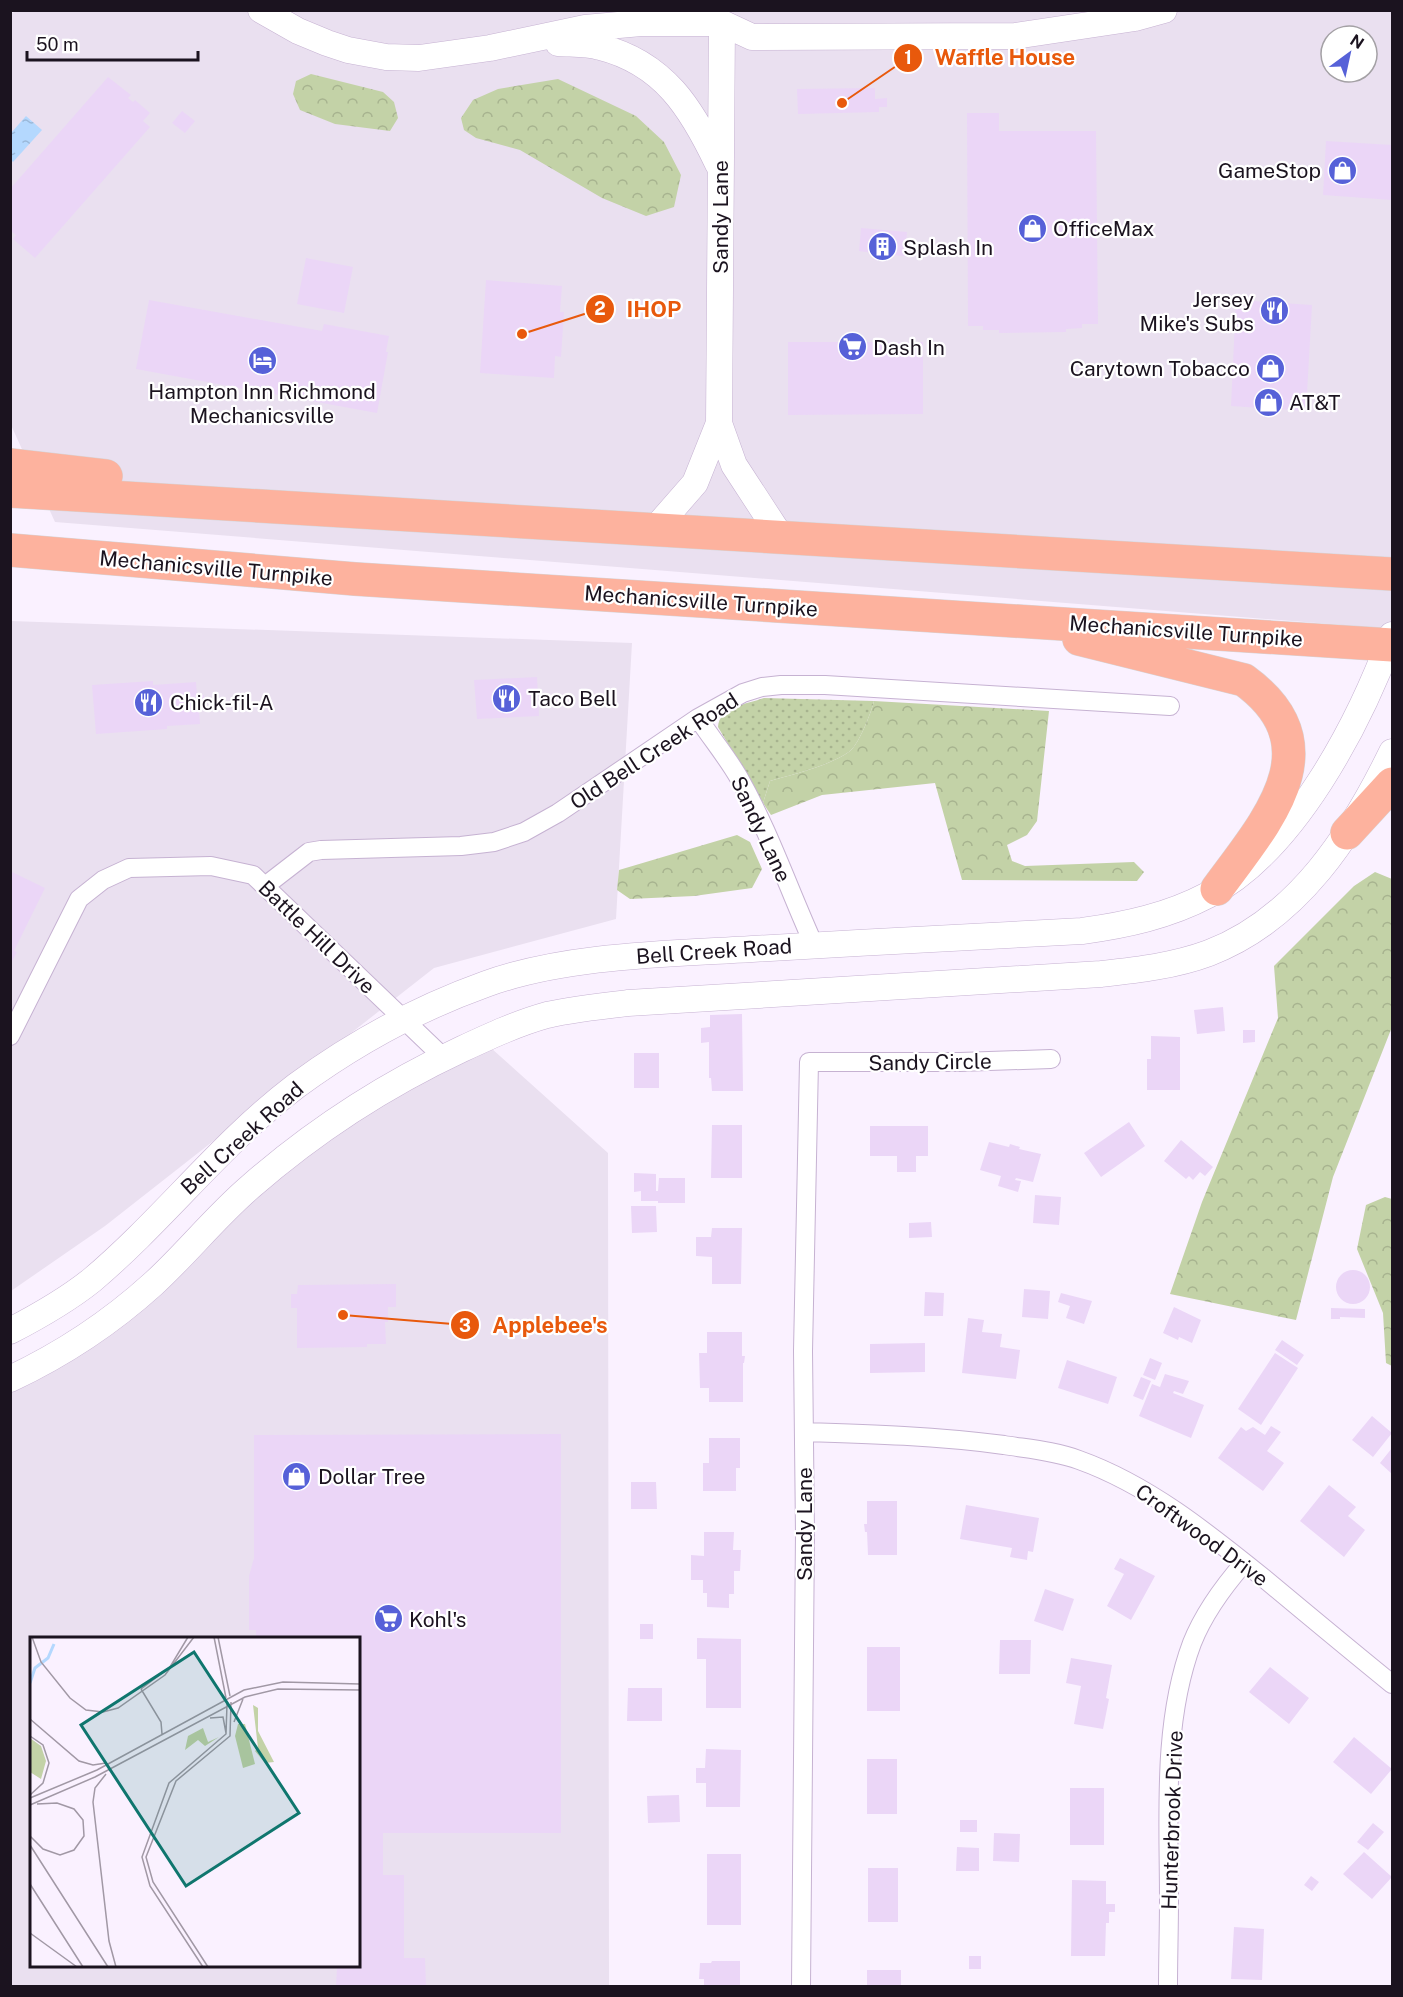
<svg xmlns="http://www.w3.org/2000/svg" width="1403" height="1997" viewBox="0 0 1403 1997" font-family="'Public Sans',sans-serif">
<defs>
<pattern id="grass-dots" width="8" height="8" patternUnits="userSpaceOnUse" patternTransform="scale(1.5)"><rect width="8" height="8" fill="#c3d2a7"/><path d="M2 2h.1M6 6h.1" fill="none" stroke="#a7b38f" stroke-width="1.8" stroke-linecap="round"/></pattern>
<pattern id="forest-crowns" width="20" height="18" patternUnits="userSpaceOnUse" patternTransform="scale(1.5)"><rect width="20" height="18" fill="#c3d2a7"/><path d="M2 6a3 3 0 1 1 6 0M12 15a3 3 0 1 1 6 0" fill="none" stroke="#a7b38f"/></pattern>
<pattern id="water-ripples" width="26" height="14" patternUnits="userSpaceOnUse" patternTransform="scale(1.5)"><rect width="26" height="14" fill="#b4d8fe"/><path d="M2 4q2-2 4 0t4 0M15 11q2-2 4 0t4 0" fill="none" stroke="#9ab8d9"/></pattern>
</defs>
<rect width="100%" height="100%" fill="#faf1ff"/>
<!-- built -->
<path fill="#eae0f0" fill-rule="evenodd" d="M19,10L1392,11V629L55,522L11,425L10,14ZM1331,36H1367V72H1331Z
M11,621L632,643L616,919L434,968L105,1226L11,1291Z
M482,1040L608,1153L609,1986H11V1379L36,1367L248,1188ZM32,1638H358V1966H32Z"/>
<!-- grass -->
<path fill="url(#grass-dots)" d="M764,698L874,701C871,713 859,744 850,751C830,766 794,774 770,781L763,803L718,727C719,707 747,704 764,698Z"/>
<!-- forest -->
<path fill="url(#forest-crowns)" d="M311,74L383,92L394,102L398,118L390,131L335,124L300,110L293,94L296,81Z
M558,79L636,116L664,142L681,175L674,207L646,216L602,198L520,150L476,138L464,130L461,118L473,100L498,89Z
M874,701L1049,711L1037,821L1027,835L1007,845L1012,861L1025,866L1134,862L1144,872L1137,881L962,880L935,783L822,795L771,815L763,803L770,781C794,774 830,766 850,751C859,744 871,713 874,701Z
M737,835L750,842L762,869L752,888L694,896L630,899L617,890L619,870Z
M1375,872L1392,879V1027L1333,1177L1296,1320L1170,1294L1202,1202L1278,1018L1274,966L1354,886Z
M1385,1197L1392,1199V1366L1386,1363L1383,1313L1357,1249L1366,1205Z"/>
<!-- water -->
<path fill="url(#water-ripples)" d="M26,116L42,130L13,162L11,160V133Z"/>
<!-- building -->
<path fill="#ebd6f7" d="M108,77L131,95L128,98L133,102L135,100L150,113L143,121L150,127L35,258L13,239L16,235L10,230V189Z
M875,88V99L887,98V107H879V112L798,114L797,89Z
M182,111L195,121L185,133L172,123Z
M967,113H999V131H1096L1098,324H1082V328L1066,329V332L999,333V330H983V326H968Z
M1326,141L1392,145V200L1323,195Z
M861,228L907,232L905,256L888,255L887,261L873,260V253L859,251Z
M306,258L353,267L344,313L297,304Z
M486,280L562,286L560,312H564L561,357L555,356L554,378L480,373Z
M149,300L322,331L324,324L389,336L386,352H388L377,413L136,369Z
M1236,300L1312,305L1306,411L1231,406Z
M788,342H923V414L788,415Z
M537,677L539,716L477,719L474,680Z
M153,681V685L196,682L197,695H204L205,710H199L200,724L167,726V729L96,734L92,685Z
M10,871L45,888L14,951L17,952L10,965Z
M1223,1007L1225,1031L1197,1034L1194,1010Z
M742,1014L743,1091H712L711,1078H709V1042L701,1043V1028L710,1027V1015Z
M1243,1030H1255V1042L1243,1043Z
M1151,1036L1180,1037V1090H1147V1059H1151Z
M634,1053H659V1088H634Z
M1129,1122L1145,1146L1101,1177L1084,1153Z
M712,1125H742V1178H711Z
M870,1126H928V1156H916V1172H897V1156H870Z
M1181,1140L1213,1167L1205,1176L1200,1172L1193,1180L1189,1176L1186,1179L1164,1161Z
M989,1142L1009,1147L1010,1144L1020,1147L1019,1149L1041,1154L1033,1182L1016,1178L1015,1180L1021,1181L1018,1192L998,1186L1001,1176L980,1170Z
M634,1173L656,1174V1191H658L659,1178H685V1203H658V1201H641V1191L634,1192Z
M1035,1195L1061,1197L1059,1225L1033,1223Z
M631,1206H656L657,1232L632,1233Z
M931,1222L932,1237L909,1238V1223Z
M712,1228H742L741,1284H712V1257L696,1256V1237H711Z
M1336 1287a17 17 0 1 1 34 0a17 17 0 1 1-34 0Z
M396,1284V1307H388V1322H385L386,1344H367V1347L297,1348V1308H291V1294H297L298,1285Z
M1024,1289L1050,1291L1048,1319L1022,1317Z
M925,1292L944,1293L943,1316H924Z
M1061,1293L1092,1301L1084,1324L1066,1318L1070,1306L1058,1302Z
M1174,1307L1201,1320L1192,1343L1179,1337L1178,1340L1163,1333Z
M1331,1308L1365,1309V1318L1340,1317V1319H1331Z
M968,1318L984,1320L982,1332L1002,1334L1000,1347L1020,1350L1016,1379L962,1373Z
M707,1332H742V1356H745L744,1363H743V1402H709V1388H700L699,1353H707Z
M1282,1340L1304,1355L1297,1365L1275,1350Z
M925,1343V1372L870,1373V1344Z
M1275,1353L1298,1368L1261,1425L1238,1409Z
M1150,1358L1162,1363L1155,1380L1143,1375Z
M1067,1360L1117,1377L1108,1404L1058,1388Z
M1165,1374L1189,1381L1183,1394L1174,1391L1173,1393L1204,1405L1191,1438L1139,1416L1152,1384L1160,1387Z
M1141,1377L1151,1381L1143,1400L1133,1396Z
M1372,1416L1392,1433L1373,1457L1352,1440Z
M1271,1426L1281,1432L1267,1451L1284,1463L1263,1491L1218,1458L1241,1427L1246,1431L1253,1427L1265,1435Z
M561,1434V1833H383V1875H404V1958H425L426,1986H336L337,1968L317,1967V1966H358V1638H256V1630H249V1576L254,1558V1435Z
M709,1438H740V1468H736V1491H703V1463H709Z
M1392,1448V1474L1380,1463Z
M631,1482H656L657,1509H631Z
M1329,1485L1356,1507L1348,1516L1365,1530L1344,1557L1300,1521Z
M867,1501H897V1555H868L867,1532H865L864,1524H867Z
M966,1505L1039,1518L1033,1552L1028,1551L1027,1560L1010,1557L1012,1548L960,1539Z
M704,1532H734L733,1550H741L740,1571H734V1594H729V1608L707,1607V1593H703V1580H691V1555L704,1556Z
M1120,1558L1155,1576L1131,1620L1107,1606L1124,1574L1114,1569Z
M1045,1589L1074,1599L1063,1631L1034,1621Z
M640,1624H653V1639H640Z
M697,1638L741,1639V1708H706V1659H697Z
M1000,1640H1031L1030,1674H999Z
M867,1647H900V1711H867Z
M1071,1658L1112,1665L1106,1698L1109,1699L1103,1729L1074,1724L1081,1686L1066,1683Z
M1270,1667L1309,1698L1289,1724L1249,1692Z
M628,1688H662V1721H627Z
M1354,1737L1392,1769L1371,1794L1333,1762Z
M706,1749L741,1750L740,1807H706V1783H696V1768H705Z
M867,1759H897V1814H867Z
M1070,1788H1104V1845H1070Z
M679,1795L680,1822L648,1823L647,1796Z
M960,1820H977V1832H960Z
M1373,1823L1384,1832L1368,1850L1357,1842Z
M994,1833L1020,1834L1019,1862L993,1861Z
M957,1847L979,1848V1871H956Z
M1364,1852L1392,1877L1372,1899L1343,1874Z
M707,1854H741V1925H707Z
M868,1868H898V1922H868Z
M1311,1876L1319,1882L1312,1891L1304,1885Z
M1072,1880L1106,1881V1904H1115V1912H1109V1923H1106L1105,1956H1071Z
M1234,1927L1264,1929L1262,1980L1231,1979Z
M969,1956H981V1969H969Z
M712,1961H740V1986H704V1979H699L700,1963H711Z
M867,1970H901V1986H867Z"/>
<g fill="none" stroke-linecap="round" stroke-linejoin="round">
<defs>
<path id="street" d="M698,718C711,738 727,757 739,778C769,831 789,890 814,945
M265,886L309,852L321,850L461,846L494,842L524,832L558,813L698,718L743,693L762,687L781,685H825L1170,706
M10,1036L79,899L103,880L129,868L211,866L253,875L444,1058
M804,1432C871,1434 937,1436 1004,1445C1029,1449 1055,1451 1079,1460C1149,1485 1209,1534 1266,1580C1308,1615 1350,1650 1392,1684
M801,1986L805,1533L803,1351L809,1062H960L1051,1059
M1168,1986C1168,1958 1169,1929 1169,1900C1169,1816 1162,1723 1192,1643C1204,1613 1223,1587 1244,1563"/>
<path id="secondary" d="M261,10L298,31L327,43L348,50L386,57L419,58L490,48L585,28L641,23H722L752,37L1015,36L1135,18L1164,10
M558,43C572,44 587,43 600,47C664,63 692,109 718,164
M719,423L734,465L781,537
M654,530L695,483L719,423L722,23
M10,1331C39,1316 67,1300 92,1280C164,1219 221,1143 296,1086C353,1044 419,1008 486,984C566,955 668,954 752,949C862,943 972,936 1082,931C1126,925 1168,916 1208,895C1294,851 1360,722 1392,635
M10,1379C63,1354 110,1323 153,1284C187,1253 215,1217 250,1187C314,1131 385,1085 462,1049C490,1036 518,1023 547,1015C573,1009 601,1006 628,1003L1101,974C1137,970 1174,966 1209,953C1298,919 1352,834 1392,752"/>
<path id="highway" d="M10,465L106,476
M10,491L1392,574
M10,550L355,579L1392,645
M1079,639L1244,680C1336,747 1265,823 1217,889
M1347,833L1392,784"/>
</defs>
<!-- street casing -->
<use href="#street" stroke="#c6b2d2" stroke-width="20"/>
<!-- secondary casing -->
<use href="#secondary" stroke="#c6b2d2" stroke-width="27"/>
<!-- highway casing -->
<use href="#highway" stroke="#d6d5d7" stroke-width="34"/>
<!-- street -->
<use href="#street" stroke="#fff" stroke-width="18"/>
<!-- secondary -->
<use href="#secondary" stroke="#fff" stroke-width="26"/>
<!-- highway -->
<use href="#highway" stroke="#fdb29e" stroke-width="33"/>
</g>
<!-- icons -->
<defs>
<symbol id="shop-disc" viewBox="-11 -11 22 22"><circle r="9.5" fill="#5661d8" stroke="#fff"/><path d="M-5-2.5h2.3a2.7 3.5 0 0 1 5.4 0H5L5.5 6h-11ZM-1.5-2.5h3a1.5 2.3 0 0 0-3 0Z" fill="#fff"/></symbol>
<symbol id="building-disc" viewBox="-11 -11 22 22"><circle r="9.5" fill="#5661d8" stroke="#fff"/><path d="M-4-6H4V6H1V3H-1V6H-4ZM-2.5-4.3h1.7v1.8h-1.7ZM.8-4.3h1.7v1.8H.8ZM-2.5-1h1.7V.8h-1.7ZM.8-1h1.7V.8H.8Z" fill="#fff"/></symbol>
<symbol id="restaurant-disc" viewBox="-11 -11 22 22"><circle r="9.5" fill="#5661d8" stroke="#fff"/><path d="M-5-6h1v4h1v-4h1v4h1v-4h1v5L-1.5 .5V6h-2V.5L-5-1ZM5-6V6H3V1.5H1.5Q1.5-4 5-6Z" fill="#fff"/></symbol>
<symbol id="supermarket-disc" viewBox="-11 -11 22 22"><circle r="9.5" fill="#5661d8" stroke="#fff"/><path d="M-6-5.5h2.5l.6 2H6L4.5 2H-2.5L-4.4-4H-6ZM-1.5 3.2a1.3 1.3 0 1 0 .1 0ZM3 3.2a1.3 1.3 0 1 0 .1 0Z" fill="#fff"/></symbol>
<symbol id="hotel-disc" viewBox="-11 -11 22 22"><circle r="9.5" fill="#5661d8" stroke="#fff"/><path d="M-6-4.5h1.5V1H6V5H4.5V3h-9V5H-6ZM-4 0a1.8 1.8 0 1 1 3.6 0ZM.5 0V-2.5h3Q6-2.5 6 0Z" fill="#fff"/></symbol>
</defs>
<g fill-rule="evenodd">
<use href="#shop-disc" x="1326" y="154" width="33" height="33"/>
<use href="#shop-disc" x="1016" y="212" width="33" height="33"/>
<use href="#building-disc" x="866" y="230" width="33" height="33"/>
<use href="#restaurant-disc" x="1258" y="294" width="33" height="33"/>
<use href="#supermarket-disc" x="836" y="330" width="33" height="33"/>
<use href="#hotel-disc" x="246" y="344" width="33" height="33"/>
<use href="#shop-disc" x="1254" y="352" width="33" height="33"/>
<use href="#shop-disc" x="1252" y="386" width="33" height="33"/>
<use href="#restaurant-disc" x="490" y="682" width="33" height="33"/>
<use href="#restaurant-disc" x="132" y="686" width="33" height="33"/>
<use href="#shop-disc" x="280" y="1460" width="33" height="33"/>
<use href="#supermarket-disc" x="372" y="1602" width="33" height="33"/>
</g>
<g text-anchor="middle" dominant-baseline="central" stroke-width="4.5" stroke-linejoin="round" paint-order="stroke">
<!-- poi labels -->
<g font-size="21" fill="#1b131f" stroke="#fff" text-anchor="start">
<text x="1321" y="170" text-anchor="end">GameStop</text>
<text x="1053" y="228">OfficeMax</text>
<text x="903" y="247">Splash In</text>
<text x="1254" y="299" text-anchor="end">Jersey<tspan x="1254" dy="24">Mike's Subs</tspan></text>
<text x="873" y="347">Dash In</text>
<text x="1250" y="368" text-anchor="end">Carytown Tobacco</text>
<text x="262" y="391" text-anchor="middle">Hampton Inn Richmond<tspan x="262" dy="24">Mechanicsville</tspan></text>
<text x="1289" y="402">AT&amp;T</text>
<text x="528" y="698">Taco Bell</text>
<text x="170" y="702">Chick-fil-A</text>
<text x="318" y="1476">Dollar Tree</text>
<text x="409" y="1619">Kohl's</text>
</g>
<!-- street labels -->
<g font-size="21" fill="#1b131f" stroke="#fff">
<text transform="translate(720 217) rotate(-90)">Sandy Lane</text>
<text transform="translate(216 568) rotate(5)">Mechanicsville Turnpike</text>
<text transform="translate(701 601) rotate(4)">Mechanicsville Turnpike</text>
<text transform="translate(1186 631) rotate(4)">Mechanicsville Turnpike</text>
<text transform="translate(654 751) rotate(-33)">Old Bell Creek Road</text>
<text transform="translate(761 829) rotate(65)">Sandy Lane</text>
<text transform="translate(317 937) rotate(44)">Battle Hill Drive</text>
<text transform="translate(714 951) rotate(-4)">Bell Creek Road</text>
<text transform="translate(930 1062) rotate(-1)">Sandy Circle</text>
<text transform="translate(242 1138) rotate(-42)">Bell Creek Road</text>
<text transform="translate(804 1524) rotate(-90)">Sandy Lane</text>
<text transform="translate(1202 1535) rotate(36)">Croftwood Drive</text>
<text transform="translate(1172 1820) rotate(-88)">Hunterbrook Drive</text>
</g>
</g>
<!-- overview -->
<g transform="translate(30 1637)">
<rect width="330" height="330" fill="#faf1ff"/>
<path d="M223,68L228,71V94L244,125L235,126L225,114L228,111ZM208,87H215L225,127L213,131L205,99ZM173,91L178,105L189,100L175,109L168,103L155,113L158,99ZM0,101L11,109L16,124L11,142L0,135Z" fill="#c3d2a7"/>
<path fill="none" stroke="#b4d8fe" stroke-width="3" d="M0,46L5,31L18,21L24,7"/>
<path fill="none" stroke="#a198a5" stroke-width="1.5" d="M2,0L11,25L40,61L56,73L73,75L88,71L135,38L164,0M184,0L196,61M188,0L200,59M111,52L140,30L158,0M111,52L131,85L132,97M180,81L193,80L196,96M0,82L49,124L63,128L76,126M204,85L213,62M0,99L13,108L19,126L13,146L0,158M76,137L65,151L63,165L79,304L86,330M0,161L67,133L214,53L253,45L330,47M0,168L65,140L215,60L248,52L330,53M0,199L13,212L30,218L44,213L54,199L53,183L44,172L27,166L7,167M0,208L78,330M0,247L53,330M0,296L47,330M173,330L120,249L112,220L139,146L196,97L197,67M178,330L123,245L116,220L146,144L200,99L201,65"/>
<path fill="#0f766e" fill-opacity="0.15" stroke="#0f766e" stroke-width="3" d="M164,15L269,176L156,249L51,88Z"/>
<rect width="330" height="330" fill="none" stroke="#1b131f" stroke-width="3"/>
</g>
<!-- callouts -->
<path fill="none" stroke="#e8590c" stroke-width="2" d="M842 103L908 58M522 334L600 309M343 1315L465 1325"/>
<g fill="#e8590c" stroke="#fff" stroke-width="2">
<circle cx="842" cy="103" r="6"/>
<circle cx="522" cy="334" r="6"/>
<circle cx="343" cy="1315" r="6"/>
<circle cx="908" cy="58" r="15"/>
<circle cx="600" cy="309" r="15"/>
<circle cx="465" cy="1325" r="15"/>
</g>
<g font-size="18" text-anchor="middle" font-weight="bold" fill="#fff">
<text x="908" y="64">1</text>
<text x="600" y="315">2</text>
<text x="465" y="1332">3</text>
</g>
<g font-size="22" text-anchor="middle" font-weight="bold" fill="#e8590c" stroke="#fff" stroke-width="4.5" stroke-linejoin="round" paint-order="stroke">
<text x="1005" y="65">Waffle House</text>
<text x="654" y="317">IHOP</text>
<text x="550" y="1333">Applebee's</text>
</g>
<!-- border -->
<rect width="1403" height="1997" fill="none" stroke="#1b131f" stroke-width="24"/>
<!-- north arrow -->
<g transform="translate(1349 54) rotate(33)"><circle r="28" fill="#ffffff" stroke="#a4a1a5" stroke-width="1.5"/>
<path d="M0-4.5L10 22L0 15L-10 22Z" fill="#5661d8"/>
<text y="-9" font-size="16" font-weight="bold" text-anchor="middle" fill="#1b131f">N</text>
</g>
<!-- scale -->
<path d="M27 51v9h171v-9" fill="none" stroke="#1b131f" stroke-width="3"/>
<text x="36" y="51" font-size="18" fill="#1b131f" stroke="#ffffff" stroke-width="4.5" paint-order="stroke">50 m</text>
</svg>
